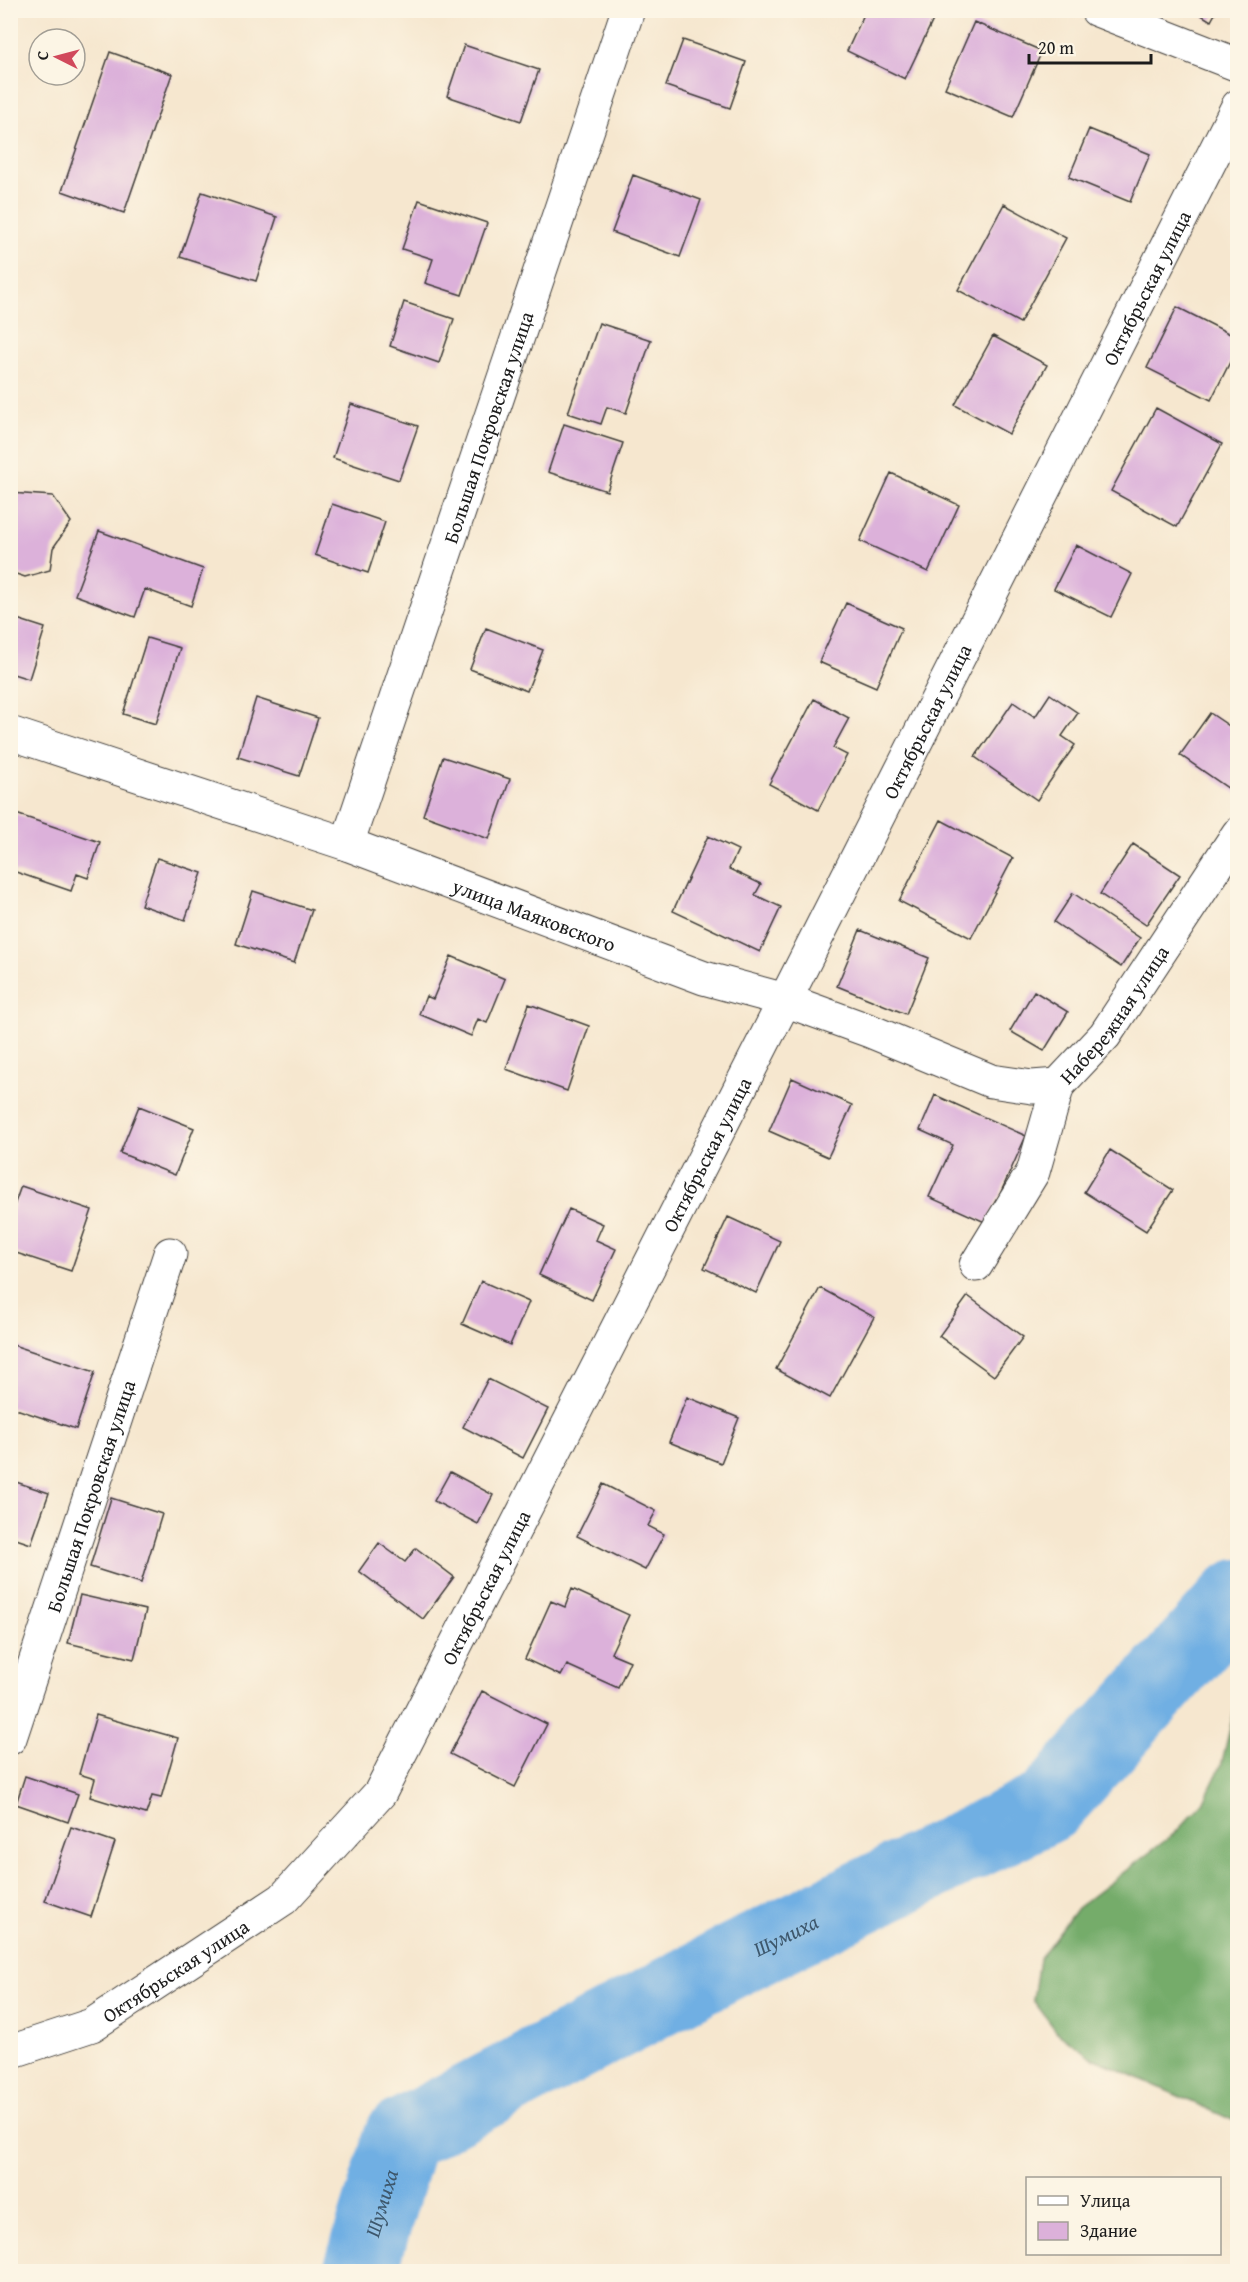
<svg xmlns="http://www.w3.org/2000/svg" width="1248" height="2282" viewBox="0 0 1248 2282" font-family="'Gentium Book Plus',serif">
<rect width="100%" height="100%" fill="#fcf5e5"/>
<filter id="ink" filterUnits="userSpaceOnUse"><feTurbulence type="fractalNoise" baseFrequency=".0167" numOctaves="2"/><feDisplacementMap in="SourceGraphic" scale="12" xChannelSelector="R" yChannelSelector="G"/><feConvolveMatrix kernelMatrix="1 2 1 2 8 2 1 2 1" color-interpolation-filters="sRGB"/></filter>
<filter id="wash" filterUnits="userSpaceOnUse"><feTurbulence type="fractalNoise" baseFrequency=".008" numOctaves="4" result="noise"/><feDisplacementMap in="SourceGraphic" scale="24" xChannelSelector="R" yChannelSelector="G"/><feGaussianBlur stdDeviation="1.35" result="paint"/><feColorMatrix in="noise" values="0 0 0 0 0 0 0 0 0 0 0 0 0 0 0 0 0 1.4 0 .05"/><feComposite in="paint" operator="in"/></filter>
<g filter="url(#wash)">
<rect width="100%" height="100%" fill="#f6e7cf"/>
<!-- forest -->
<path fill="#74ac6b" stroke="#486444" stroke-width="1.5" d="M1237,1699V2122L1091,2057L1057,2032L1033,2000L1039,1959L1077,1908L1175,1833L1203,1803L1221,1766Z"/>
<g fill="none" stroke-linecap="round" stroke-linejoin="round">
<!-- river -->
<path stroke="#6fafe3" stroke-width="74" id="s1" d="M360,2272L401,2136L740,1957L1048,1806L1238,1596"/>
</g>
<g id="blocks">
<!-- building -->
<path fill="#dcb1da" d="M866,10H912L933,20L905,79L847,51Z
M1193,10H1217L1211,21Z
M974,22L1042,51L1013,117L945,88Z
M683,40L746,62L730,108L666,86Z
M464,45L539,70L521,121L447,96Z
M110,52L172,74L124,213L62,191Z
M1089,129L1150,154L1130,202L1069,177Z
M633,175L701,200L680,257L612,232Z
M202,192L277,217L256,281L180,257Z
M419,200L487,223L462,295L425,283L433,259L402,249Z
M1004,204L1066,238L1020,323L958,290Z
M404,302L454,319L439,363L390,346Z
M1177,307L1238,338V346L1211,400L1147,368Z
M599,323L651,340L626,413L607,407L601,424L568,413Z
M993,336L1047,365L1009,434L955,405Z
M351,404L418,426L399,480L333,458Z
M1156,408L1222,444L1177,527L1111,491Z
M564,424L623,443L607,491L548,472Z
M891,473L959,505L928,572L860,541Z
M10,493L53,496L71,522L53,548L50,570L25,577L10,572Z
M332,504L385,522L368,573L315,555Z
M99,531L203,569L191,606L145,589L135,617L75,595Z
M1076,545L1132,574L1111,617L1054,589Z
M846,603L902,628L876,687L819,662Z
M17,619L45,628L29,679L10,673V638Z
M486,628L543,650L527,691L470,669Z
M147,638L180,648L156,724L123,714Z
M1050,694L1078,713L1062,736L1075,745L1037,800L975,757L1013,702L1035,717Z
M256,698L318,718L299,776L238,757Z
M814,699L849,718L833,748L847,755L818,810L769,784Z
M1210,713L1238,732V795L1180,755Z
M443,757L510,779L489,839L423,815Z
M10,812L100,842L88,878L77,874L71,891L10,870Z
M941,820L1013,858L971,938L899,901Z
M708,836L738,850L729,869L761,884L755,895L781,907L760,952L673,911Z
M1133,844L1180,875L1146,925L1100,894Z
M157,858L202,873L185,920L141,905Z
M253,891L312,910L294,963L236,944Z
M1073,893L1140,938L1121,967L1054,922Z
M860,930L929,958L906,1014L837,986Z
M451,956L505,979L487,1023L478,1019L471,1036L419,1014L426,996L433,999Z
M1034,991L1068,1012L1044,1051L1010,1031Z
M529,1004L589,1026L567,1091L506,1069Z
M792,1078L852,1105L828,1157L769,1131Z
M935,1095L1026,1136L987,1223L929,1197L953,1145L920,1130Z
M139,1106L194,1128L175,1175L120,1153Z
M1110,1150L1173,1190L1146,1231L1084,1192Z
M21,1186L92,1210L71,1271L10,1251V1217Z
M569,1209L603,1224L596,1240L616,1249L592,1300L539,1275Z
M728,1217L780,1241L756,1293L704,1268Z
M481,1281L529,1302L510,1345L462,1324Z
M820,1288L874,1317L830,1398L776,1369Z
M968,1296L1023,1337L994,1376L939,1336Z
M10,1344L95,1372L76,1429L10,1407Z
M488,1379L548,1409L523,1458L463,1427Z
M687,1397L739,1418L721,1463L669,1442Z
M450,1472L493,1495L478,1524L434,1501Z
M10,1480L49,1493L31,1544L10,1537Z
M603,1484L656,1511L648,1526L664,1534L645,1570L577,1536Z
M111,1498L162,1514L141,1583L90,1567Z
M379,1543L405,1562L416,1548L454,1577L423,1619L359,1571Z
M572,1589L629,1615L611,1653L630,1661L618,1688L567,1665L561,1676L525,1659L551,1601L565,1607Z
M80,1595L146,1610L134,1659L68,1643Z
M482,1691L547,1724L515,1787L450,1754Z
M96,1715L178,1738L161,1798L152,1796L146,1814L90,1797L95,1779L79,1774Z
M25,1776L78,1794L68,1822L16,1804Z
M71,1827L115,1842L91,1917L45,1901Z"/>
</g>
</g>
<g filter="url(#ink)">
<use href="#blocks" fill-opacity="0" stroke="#3d3a37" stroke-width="1.5"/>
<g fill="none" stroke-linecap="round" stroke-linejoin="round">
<defs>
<g id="street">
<path d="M1097,10L1238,65"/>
<path id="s2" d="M10,733L347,844L704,978L785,1000L870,1031L991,1081L1032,1087L1058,1085"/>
<path id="s3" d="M347,844L628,10"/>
<path id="s4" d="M976,1265L1033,1172L1058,1085L1105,1035L1238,834"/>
<path id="s5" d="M10,1738L170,1254"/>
<path id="s6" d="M10,2052L92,2025L283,1899L380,1793L785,1000L1238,106"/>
</g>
</defs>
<!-- street casing -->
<use href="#street" stroke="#3d3a37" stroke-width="35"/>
<!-- street -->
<use href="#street" stroke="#fff" stroke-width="33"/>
</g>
</g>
<g text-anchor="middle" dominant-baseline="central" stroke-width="4.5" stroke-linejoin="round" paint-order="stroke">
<!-- street labels -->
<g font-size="20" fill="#1c1c1c" stroke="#fcf5e5">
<text stroke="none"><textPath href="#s6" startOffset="2148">Октябрьская улица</textPath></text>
<text stroke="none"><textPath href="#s3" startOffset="440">Большая Покровская улица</textPath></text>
<text stroke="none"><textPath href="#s6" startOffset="1662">Октябрьская улица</textPath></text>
<text stroke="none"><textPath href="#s2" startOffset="555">улица Маяковского</textPath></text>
<text stroke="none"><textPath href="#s4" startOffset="290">Набережная улица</textPath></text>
<text stroke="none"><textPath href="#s6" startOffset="1176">Октябрьская улица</textPath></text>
<text stroke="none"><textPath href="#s5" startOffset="255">Большая Покровская улица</textPath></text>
<text stroke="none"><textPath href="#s6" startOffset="690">Октябрьская улица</textPath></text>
<text stroke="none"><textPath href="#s6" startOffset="186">Октябрьская улица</textPath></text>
</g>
<!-- water labels -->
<g font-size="21" font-style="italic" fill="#3d576c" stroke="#fcf5e5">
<text stroke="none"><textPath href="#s1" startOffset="576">Шумиха</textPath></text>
<text stroke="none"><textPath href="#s1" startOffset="72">Шумиха</textPath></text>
</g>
</g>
<!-- margin -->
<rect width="1248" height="2282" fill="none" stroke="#fcf5e5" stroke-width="36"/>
<!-- legend -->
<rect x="1026" y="2177" width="195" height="78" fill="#fcf5e5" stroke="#a29e95" stroke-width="1.5"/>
<rect x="1038" y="2196" width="30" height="9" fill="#ffffff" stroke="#a29e95" stroke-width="1.5"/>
<text x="1080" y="2207" font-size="18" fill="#1c1c1c">Улица</text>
<rect x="1038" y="2222" width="30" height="18" fill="#dcb1da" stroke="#a29e95" stroke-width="1.5"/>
<text x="1080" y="2237" font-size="18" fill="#1c1c1c">Здание</text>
<!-- north arrow -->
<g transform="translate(57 57) rotate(276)"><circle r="28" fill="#fcf5e5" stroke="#a29e95" stroke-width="1.5"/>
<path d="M0-4.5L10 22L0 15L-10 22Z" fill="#d1495b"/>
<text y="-9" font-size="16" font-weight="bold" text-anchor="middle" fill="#1c1c1c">С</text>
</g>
<!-- scale -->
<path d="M1029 54v9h122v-9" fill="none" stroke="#1c1c1c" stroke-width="3"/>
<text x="1038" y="54" font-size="18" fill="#1c1c1c" stroke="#fcf5e5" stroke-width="4.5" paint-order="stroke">20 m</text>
</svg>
